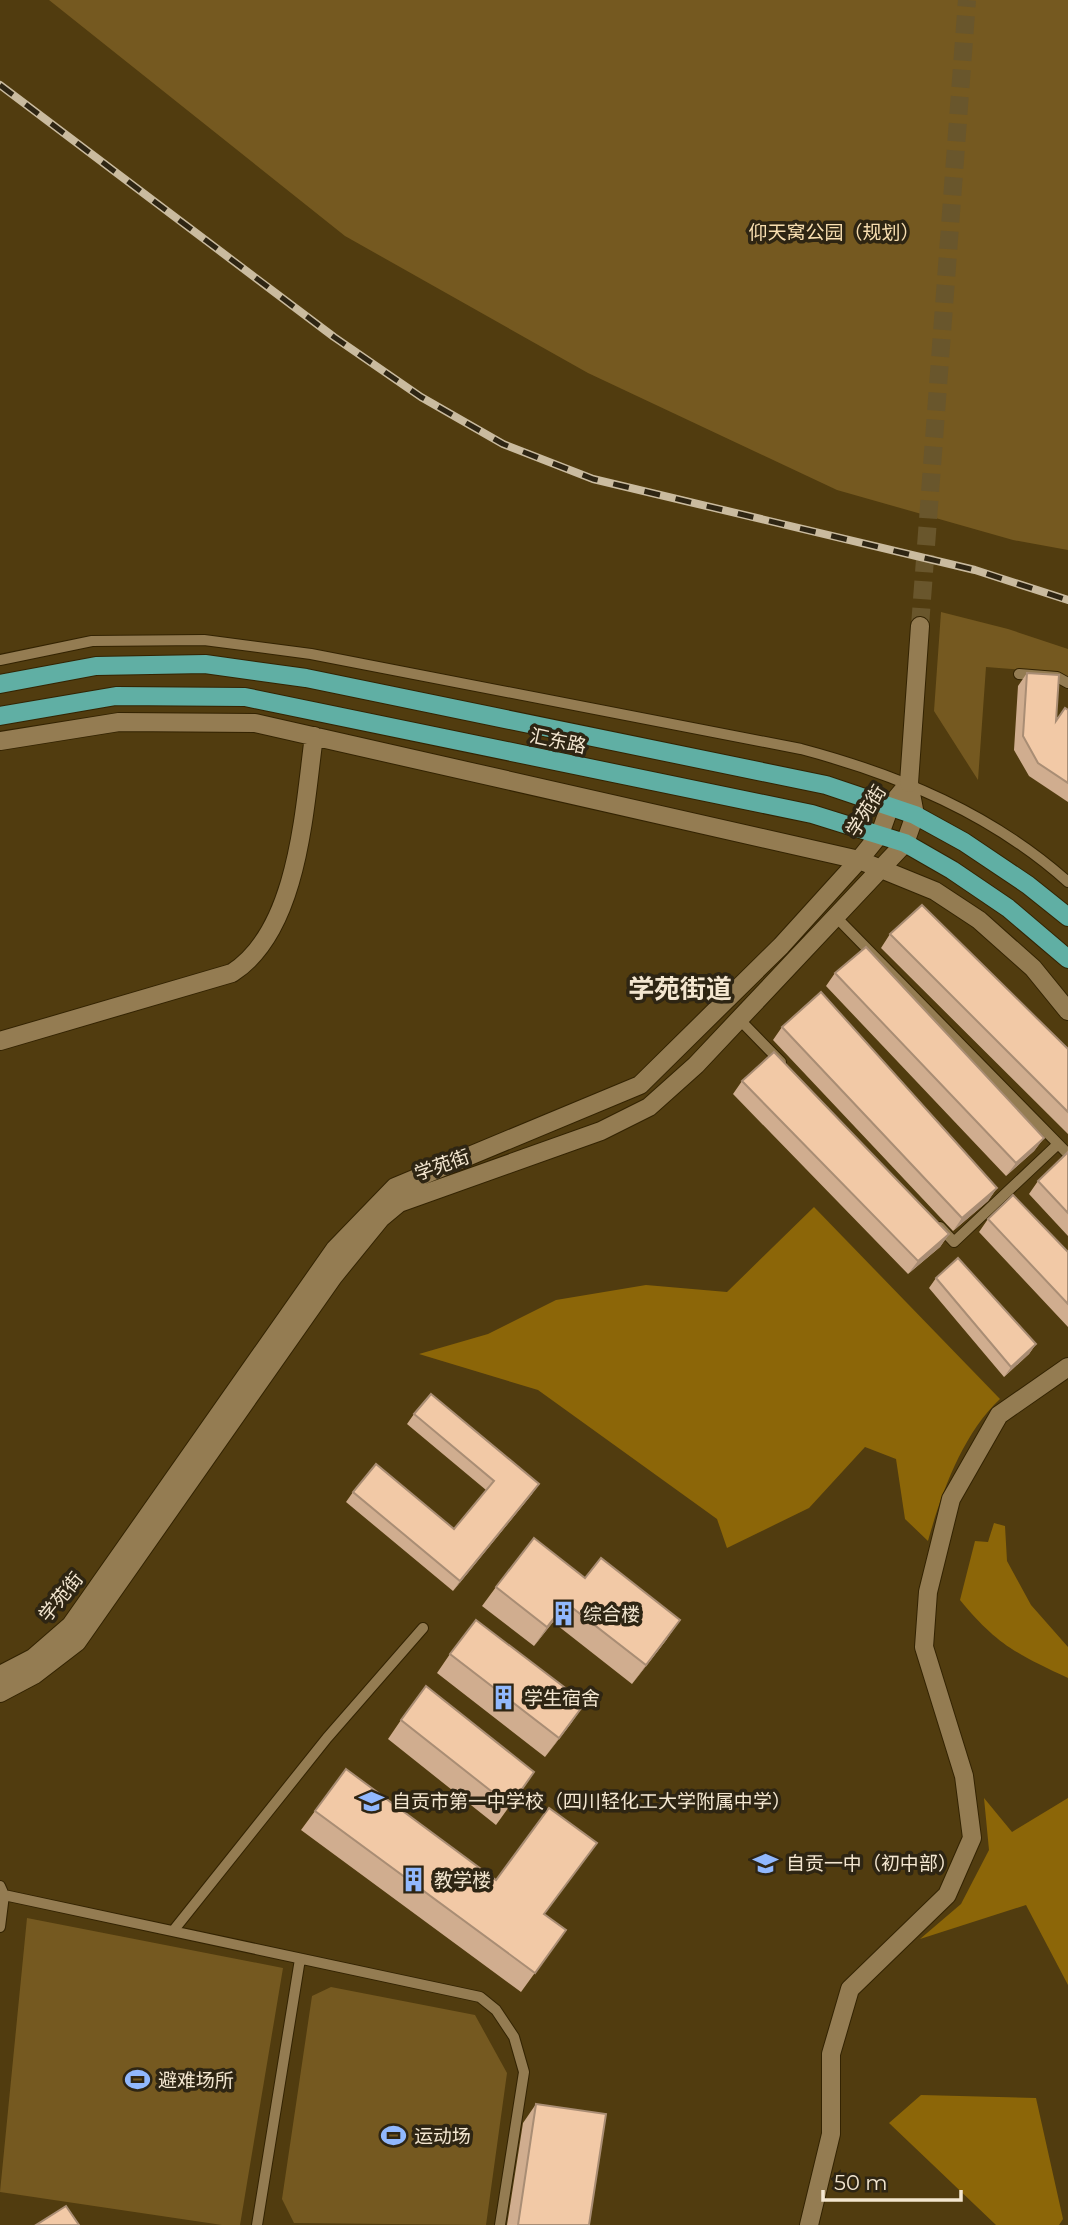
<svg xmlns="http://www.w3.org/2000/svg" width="1068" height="2225" viewBox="0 0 1068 2225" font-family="Montserrat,'Noto Sans SC',sans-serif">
<rect width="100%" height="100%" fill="#513c0f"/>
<!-- green -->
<path fill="#755920" d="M49,0H1068V550L1013,540L837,490L588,373L345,236Z
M941,612L1008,629L1068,649V678L1050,672L986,667L978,780L934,711Z
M27,1918L283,1968L240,2225H222L0,2192Z
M331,1987L475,2015L507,2073L486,2225L294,2223L282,2199L312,1996Z"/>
<!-- forest -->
<path fill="#8c6608" d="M814,1207L1000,1399C963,1433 941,1494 928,1541L905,1519L896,1459L865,1447L809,1508L727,1548L717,1519L538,1390L419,1354L488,1334L556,1300L646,1285L727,1292Z
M994,1523L1005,1526L1007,1561L1031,1605L1068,1647V1678C1018,1655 996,1644 960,1600L975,1541L988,1542Z
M984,1798L1012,1832L1068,1798V1985L1026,1905L920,1939L961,1904L989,1850Z
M921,2095L1036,2098L1063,2219L1059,2225H996L889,2123Z"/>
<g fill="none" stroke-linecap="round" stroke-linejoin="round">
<!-- secondary-tunnel -->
<path stroke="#69562c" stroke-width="18" stroke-dasharray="18 9" stroke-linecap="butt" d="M920,626L967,0"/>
<defs>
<path id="lane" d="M0,660L92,641L204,640L311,654L801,749C899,775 992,814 1068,882
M1019,674L1057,677L1068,683
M837,918L1068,1154
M739,1019L781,1062
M940,1227L954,1242L1058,1144
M0,1886L4,1895L480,1997L496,2010L514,2037L524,2072L500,2225
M0,1927L4,1895
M173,1931L327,1738L423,1628
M257,2225L300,1959"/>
<path id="street" d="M0,741L119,722L255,723L859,860L935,891L979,920L1033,968L1068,1011
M0,1041L232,973C299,930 304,809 314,736
M0,1675L33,1658L71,1625L335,1249L395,1187L640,1085L781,946L859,860L880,834L890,806L909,783
M0,1693L34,1675L77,1642L333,1277L381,1218L399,1203L601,1131L649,1107L696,1065L905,843L915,815L909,783
M809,2225L831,2134V2054L850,1989L947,1895L972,1838L964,1776L924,1647L928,1592L951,1499L999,1415L1068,1367"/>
<path id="secondary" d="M909,783L920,626"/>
<path id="primary" d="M0,684L96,666L205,664L306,678L826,785L915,815L964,842L1028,885L1068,917
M0,716L116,696L245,697L812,814L905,843L952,870L1008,908L1068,959"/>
</defs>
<!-- lane casing -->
<use href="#lane" stroke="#332302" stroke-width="12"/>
<!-- street casing -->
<use href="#street" stroke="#332302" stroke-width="20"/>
<!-- secondary casing -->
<use href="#secondary" stroke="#332302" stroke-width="20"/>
<!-- primary casing -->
<use href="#primary" stroke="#332302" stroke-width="20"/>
<!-- lane -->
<use href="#lane" stroke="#947c52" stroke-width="10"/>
<!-- street -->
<use href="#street" stroke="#947c52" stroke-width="18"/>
<!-- secondary -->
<use href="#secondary" stroke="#947c52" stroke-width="18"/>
<!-- primary -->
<use href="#primary" stroke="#60afa4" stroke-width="18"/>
<defs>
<path id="rail" d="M0,85L334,337L421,397L503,444L593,479L975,570L1068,600"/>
</defs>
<!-- rail casing -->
<use href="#rail" stroke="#cabb9f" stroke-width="8"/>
<!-- rail -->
<use href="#rail" stroke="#2e2513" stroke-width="5" stroke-dasharray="16" stroke-linecap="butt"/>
</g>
<!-- wall -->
<path fill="#d0ad8f" d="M1027,673L1056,721L1068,710V802L1029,776L1014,750L1018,686Z
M890,934L1068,1049V1134L881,948Z
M835,973L1044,1138L1034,1151L1006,1176L826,986Z
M782,1027L997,1188L988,1201L953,1231L773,1040Z
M742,1081L949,1234L940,1247L908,1274L733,1094Z
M1068,1152V1236L1029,1194L1038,1181Z
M988,1219L1068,1252V1327L979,1232Z
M936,1278L1036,1344L1029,1354L1004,1377L929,1288Z
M414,1414L532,1494L453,1591L346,1502L353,1492L454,1529L486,1490L407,1424Z
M585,1578L667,1639L632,1684L553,1622L534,1646L482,1606L496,1587Z
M450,1654L572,1722L545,1757L437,1673Z
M401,1720L534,1772L496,1825L388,1739Z
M346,1769L496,1880L566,1930L521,1992L301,1830Z
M536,2104L589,2225H507L523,2123Z"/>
<!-- shaded-wall -->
<path fill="#a98d74" d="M1044,1138L1034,1151L1006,1176L1016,1163Z
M997,1188L988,1201L953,1231L962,1218Z
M949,1234L940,1247L908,1274L918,1261Z
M1036,1344L1029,1354L1004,1377L1011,1367Z
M539,1484L532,1494L453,1591L460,1581Z
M566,1603L553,1622L534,1646L547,1627Z
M680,1620L667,1639L632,1684L646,1665Z
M585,1703L572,1722L545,1757L559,1738Z"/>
<!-- building -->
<path fill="#f2c9a6" stroke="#a98d74" stroke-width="2" d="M1027,673L1059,675L1056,721L1065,708L1068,710V783L1038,763L1023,736Z
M922,905L1068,1049V1112L890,934Z
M866,947L1044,1138L1016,1163L835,973Z
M821,992L997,1188L962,1218L782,1027Z
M774,1052L949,1234L918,1261L742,1081Z
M1068,1152V1213L1038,1181Z
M1013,1195L1068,1252V1304L988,1219Z
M958,1258L1036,1344L1011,1367L936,1278Z
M431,1394L539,1484L460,1581L353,1492L376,1464L454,1529L494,1481L414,1414Z
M534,1538L585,1578L601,1558L680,1620L646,1665L566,1603L547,1627L496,1587Z
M476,1620L585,1703L559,1738L450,1654Z
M426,1686L534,1772L510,1806L401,1720Z
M346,1769L496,1880L549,1808L597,1843L544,1914L566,1930L535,1973L315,1811Z
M536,2104L606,2114L589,2225H518Z
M66,2206L79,2225H36Z"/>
<!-- icons -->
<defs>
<symbol id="building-bare" viewBox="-9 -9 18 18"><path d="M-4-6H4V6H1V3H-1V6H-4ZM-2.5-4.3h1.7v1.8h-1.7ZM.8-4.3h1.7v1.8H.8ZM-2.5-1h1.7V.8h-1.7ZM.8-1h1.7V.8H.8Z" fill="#91b8fd" stroke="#2e2513" stroke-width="2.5" paint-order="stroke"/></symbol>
<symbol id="school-bare" viewBox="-9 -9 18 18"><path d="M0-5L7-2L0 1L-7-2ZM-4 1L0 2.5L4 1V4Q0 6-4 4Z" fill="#91b8fd" stroke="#2e2513" stroke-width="2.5" paint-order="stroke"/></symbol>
<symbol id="stadium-bare" viewBox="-9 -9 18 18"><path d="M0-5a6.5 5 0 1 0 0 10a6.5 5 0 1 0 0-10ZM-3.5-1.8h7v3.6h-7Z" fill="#91b8fd" stroke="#2e2513" stroke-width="2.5" paint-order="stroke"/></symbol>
</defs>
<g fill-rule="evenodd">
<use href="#building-bare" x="546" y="1596" width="35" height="35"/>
<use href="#building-bare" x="486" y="1680" width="35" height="35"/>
<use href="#school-bare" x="354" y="1784" width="35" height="35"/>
<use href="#school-bare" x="748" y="1846" width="35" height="35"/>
<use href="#building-bare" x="396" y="1862" width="35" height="35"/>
<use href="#stadium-bare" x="120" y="2062" width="35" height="35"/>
<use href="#stadium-bare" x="376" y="2118" width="35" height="35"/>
</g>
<g text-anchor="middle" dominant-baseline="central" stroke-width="7" stroke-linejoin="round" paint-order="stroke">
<!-- park labels -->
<g font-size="19" fill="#f8deb0" stroke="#2e2513">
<text x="834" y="232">仰天窝公园（规划）</text>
</g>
<!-- street labels -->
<g font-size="19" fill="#f3e6d0" stroke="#2e2513">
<text transform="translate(558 741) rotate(12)">汇东路</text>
<text transform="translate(866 811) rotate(-58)">学苑街</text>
<text transform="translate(442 1165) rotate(-19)">学苑街</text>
<text transform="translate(61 1597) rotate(-51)">学苑街</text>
</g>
<!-- poi labels -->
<g font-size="19" fill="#f3e6d0" stroke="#2e2513" text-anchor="start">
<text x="583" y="1614">综合楼</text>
<text x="524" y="1698">学生宿舍</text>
<text x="392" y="1801">自贡市第一中学校（四川轻化工大学附属中学）</text>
<text x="786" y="1863">自贡一中（初中部）</text>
<text x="434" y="1880">教学楼</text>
<text x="158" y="2080">避难场所</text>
<text x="414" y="2136">运动场</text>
</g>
<!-- district labels -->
<g font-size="26" font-weight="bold" fill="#f3e6d0" stroke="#2e2513">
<text x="680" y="989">学苑街道</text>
</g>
</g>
<!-- scale -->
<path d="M823 2190v10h138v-10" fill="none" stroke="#f3e6d0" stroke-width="3.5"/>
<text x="834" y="2190" font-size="21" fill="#f3e6d0" stroke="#2e2513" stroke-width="5" paint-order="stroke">50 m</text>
</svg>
